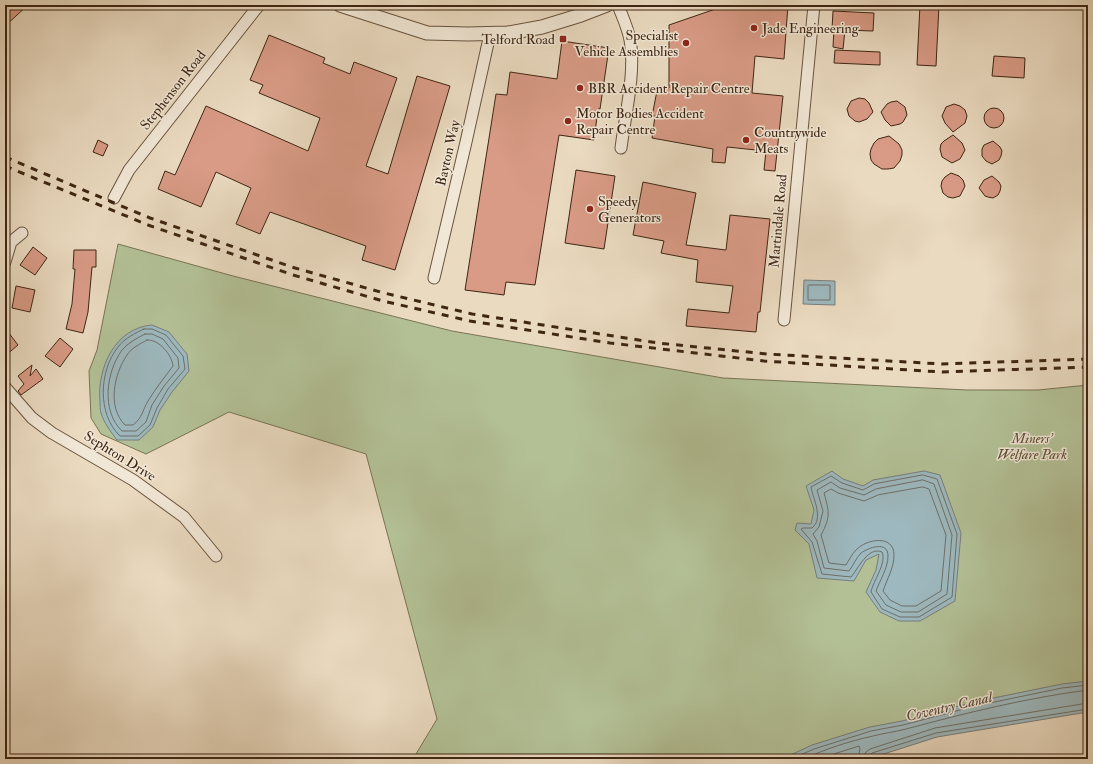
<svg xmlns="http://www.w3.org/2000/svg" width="1093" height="764" viewBox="0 0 1093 764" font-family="'IM FELL Double Pica',serif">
<rect width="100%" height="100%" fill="#eadac0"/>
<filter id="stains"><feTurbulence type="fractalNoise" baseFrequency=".005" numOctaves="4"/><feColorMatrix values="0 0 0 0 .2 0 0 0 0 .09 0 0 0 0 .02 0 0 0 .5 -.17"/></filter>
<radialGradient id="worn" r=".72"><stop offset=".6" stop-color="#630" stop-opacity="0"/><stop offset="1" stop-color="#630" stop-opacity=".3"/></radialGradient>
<!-- green -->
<path fill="#b3c096" stroke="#787354" d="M118,244L233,276L452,331L723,378L967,390H1038L1088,385V697L820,759H413L437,719L366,454L229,412L146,454L101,434L91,418L89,371L97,350Z"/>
<!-- water -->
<path fill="#9db8be" stroke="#777e7a" d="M804,280L835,281V305L803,304Z
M152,325L169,332L187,354L189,371L172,392L160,410L153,427L139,440H117C111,432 104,423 101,413C100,410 100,405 100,401C97,368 115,328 152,325Z
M832,471L843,479L863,486L873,480L924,471L940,475L961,533L955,601L920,621H899L880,612L866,592L876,570L879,554L866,560L854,581L817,578L809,544L795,530L797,523L811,524L814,510L806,486Z
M1088,681V712L937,737L868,759H782L812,745L870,727L902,721L974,702L1062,684Z"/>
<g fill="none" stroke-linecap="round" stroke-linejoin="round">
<!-- shore -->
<path stroke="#6e6f68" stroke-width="1" d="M809,285H830V300H808V286Z
M144,329H152L166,335L183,356L185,369L168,389L157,408L150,425L138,436H120C97,414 99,371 118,347C124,339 135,333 144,329Z
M145,334H152L163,339L178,358L179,368L164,386L152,405L146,422L136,431H122C101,411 106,372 122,350C128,343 137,338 145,334Z
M147,340C159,339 172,355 173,366C164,378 156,388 148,401C142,411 143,417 133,425H125C107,407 114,374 127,355C131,348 140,344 147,340Z
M923,475L937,479L957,534L952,597L919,617H900L882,609L871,592C873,581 887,563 882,552C868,546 858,569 851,577L822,574L812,542L801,529L803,528H812C824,518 813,499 811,487L831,476L842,483L863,490L874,484Z
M923,480L934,484L952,535L947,594L918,612H901L886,605L876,591C880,580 888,568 888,556C888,540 868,548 861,553C856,558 853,566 849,571L824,568L817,541L813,534L819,527L823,511L817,490L831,482L840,488L864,495L876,489Z
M923,487L929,489L946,535L941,591L916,606H902L890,600L883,591C887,579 894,568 894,555C894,534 866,539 856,550C852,554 849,560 846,565L829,563L821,535C831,517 829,511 824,493L831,489L838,493L864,501L878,495Z
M791,759L814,749L871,731L903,725L975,706L1062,688L1088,685
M804,759C825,749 850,741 873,736C884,733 895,732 906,729C966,713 1026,698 1088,690
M818,759L859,746L860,749L858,759
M864,759L865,753L870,749L935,728L1088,703
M869,759V756L872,753L936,733L1088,709"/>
</g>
<!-- building -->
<path fill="#d99b86" stroke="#3e2613" d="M5,5H28L5,26Z
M727,5H788L784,59L755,56L752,93L783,96L775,171L764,170L766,151L727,147L725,163L712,162L713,149L652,138L655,116H652L658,86L669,88V25Z
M920,5H939L936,66L917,65Z
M833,11L874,13L873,31L845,30L843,49L833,47L834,29H832Z
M269,35L325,58L323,63L350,74L354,62L397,78L366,166L388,174L417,76L450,86L395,270L362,260L366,246L270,212L260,234L236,224L251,188L216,172L201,207L158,189L165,171L175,175L206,106L308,151L320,118L259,93L263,85L250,80Z
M562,41L609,48L600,109H598L594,140L559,135L535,285L506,282L504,295L465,290L496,94L507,95L510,72L557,79Z
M835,50L880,52V65L834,63Z
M994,56L1025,58L1024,78L992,76Z
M859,98L865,99L869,103L873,112L867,119L859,122L855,121L849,116L847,109L851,101Z
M897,101L905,107L907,115L903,122L900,124L891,126L885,120L881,112L887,104L891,102Z
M954,104L960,106L965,110L967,116L965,123L953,132L945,123L942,116L946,107Z
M984 118a10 10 0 1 1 20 0a10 10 0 1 1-20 0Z
M953,135L962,143L965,150L960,159L952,163L942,157L940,149L941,144L944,141Z
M889,136L899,144L902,150V155L900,161L894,168L888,169H882L874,164L871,160L870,154L871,149L874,143L878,139Z
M98,140L108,145L103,156L93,152Z
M993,141L1000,147L1002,151L1001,156L999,160L992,164L986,161L982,156V149L984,145Z
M576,170L615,176L604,249L565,243Z
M951,173L959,176L963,180L965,186L960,196L953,198L948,197L943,193L941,186L942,181L945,177Z
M992,176L999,182L1001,186L1000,191L998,195L993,198L988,197L985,196L979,188L984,180Z
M643,182L696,193L686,245L726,250L730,215L770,219L760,312H758L756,332L686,326L688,309L729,313L733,286L696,282L698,260L661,253L664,241L633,235Z
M33,247L47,258L35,275L20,265Z
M74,250H96V267H92L88,312L83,333L66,329L72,304L75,269H73Z
M16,286L35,290L30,312L12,308Z
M5,328L18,345L5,356Z
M60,338L73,349L60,367L45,356Z
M32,365L30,376L36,369L43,379L21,395L18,391L24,384L18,376Z"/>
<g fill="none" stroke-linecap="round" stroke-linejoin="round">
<defs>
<path id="minor" d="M618,5C622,16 628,28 630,40C636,71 625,116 621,148
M114,198L129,170L259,5
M5,262L11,242L22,233
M434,278L466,142L490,34
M784,320L814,5
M5,387L32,418L52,433L133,480L184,517L216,556"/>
<path id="tertiary" d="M340,5L427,33L468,34L508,33L542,27L581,15L607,5"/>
</defs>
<!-- minor casing -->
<use href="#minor" stroke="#69533e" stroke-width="13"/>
<!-- tertiary casing -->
<use href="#tertiary" stroke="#69533e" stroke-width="15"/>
<!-- minor -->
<use href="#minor" stroke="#f1e7d6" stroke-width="11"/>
<!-- tertiary -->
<use href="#tertiary" stroke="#f1e7d6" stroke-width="13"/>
<!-- rail -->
<path stroke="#3e2613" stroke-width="3" stroke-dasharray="7 7" stroke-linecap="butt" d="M5,157L150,218L295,268L384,293L472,314L658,343L767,354L942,364L1088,359
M5,166L148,225L293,275L383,301L470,321L610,343L764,361L942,372L1088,367"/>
</g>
<!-- markers -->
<g fill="#8f2418" stroke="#f1e7d6" stroke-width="1.5">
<circle cx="754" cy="28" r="4"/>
<rect x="559" y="35" width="8" height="8" rx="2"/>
<circle cx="686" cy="43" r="4"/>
<circle cx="580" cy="88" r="4"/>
<circle cx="568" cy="121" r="4"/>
<circle cx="746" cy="140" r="4"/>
<circle cx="590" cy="209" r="4"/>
</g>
<g text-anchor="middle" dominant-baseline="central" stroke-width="3" stroke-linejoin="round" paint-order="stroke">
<!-- poi labels -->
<g font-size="14" fill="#3e2613" stroke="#f1e7d6" text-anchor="start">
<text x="762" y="28">Jade Engineering</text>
<text x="678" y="35" text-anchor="end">Specialist<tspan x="678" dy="16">Vehicle Assemblies</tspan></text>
<text x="555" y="39" text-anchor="end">Telford Road</text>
<text x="588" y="88">BBR Accident Repair Centre</text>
<text x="576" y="113">Motor Bodies Accident<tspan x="576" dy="16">Repair Centre</tspan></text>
<text x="754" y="132">Countrywide<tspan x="754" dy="16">Meats</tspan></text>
<text x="598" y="201">Speedy<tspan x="598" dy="16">Generators</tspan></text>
</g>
<!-- street labels -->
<g font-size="14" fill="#3e2613" stroke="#f1e7d6">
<text transform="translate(173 90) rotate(-52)">Stephenson Road</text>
<text transform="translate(448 153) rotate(-77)">Bayton Way</text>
<text transform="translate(778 221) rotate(-85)">Martindale Road</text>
<text transform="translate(120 456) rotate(32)">Sephton Drive</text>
</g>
<!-- park labels -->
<g font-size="14" font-style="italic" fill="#5b4c34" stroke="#f1e7d6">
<text x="1032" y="438">Miners'<tspan x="1032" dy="16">Welfare Park</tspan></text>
</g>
<!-- water labels -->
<g font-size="15" font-style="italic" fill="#564a3e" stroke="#f1e7d6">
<text transform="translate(949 707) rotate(-13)">Coventry Canal</text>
</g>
</g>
<!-- margin -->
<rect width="1093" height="764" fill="none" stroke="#eadac0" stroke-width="20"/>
<rect x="6" y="6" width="1081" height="752" fill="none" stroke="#3e2613" stroke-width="2"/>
<rect x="10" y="10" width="1073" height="744" fill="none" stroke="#3e2613"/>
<rect width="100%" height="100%" filter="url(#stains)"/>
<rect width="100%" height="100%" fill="url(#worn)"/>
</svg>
